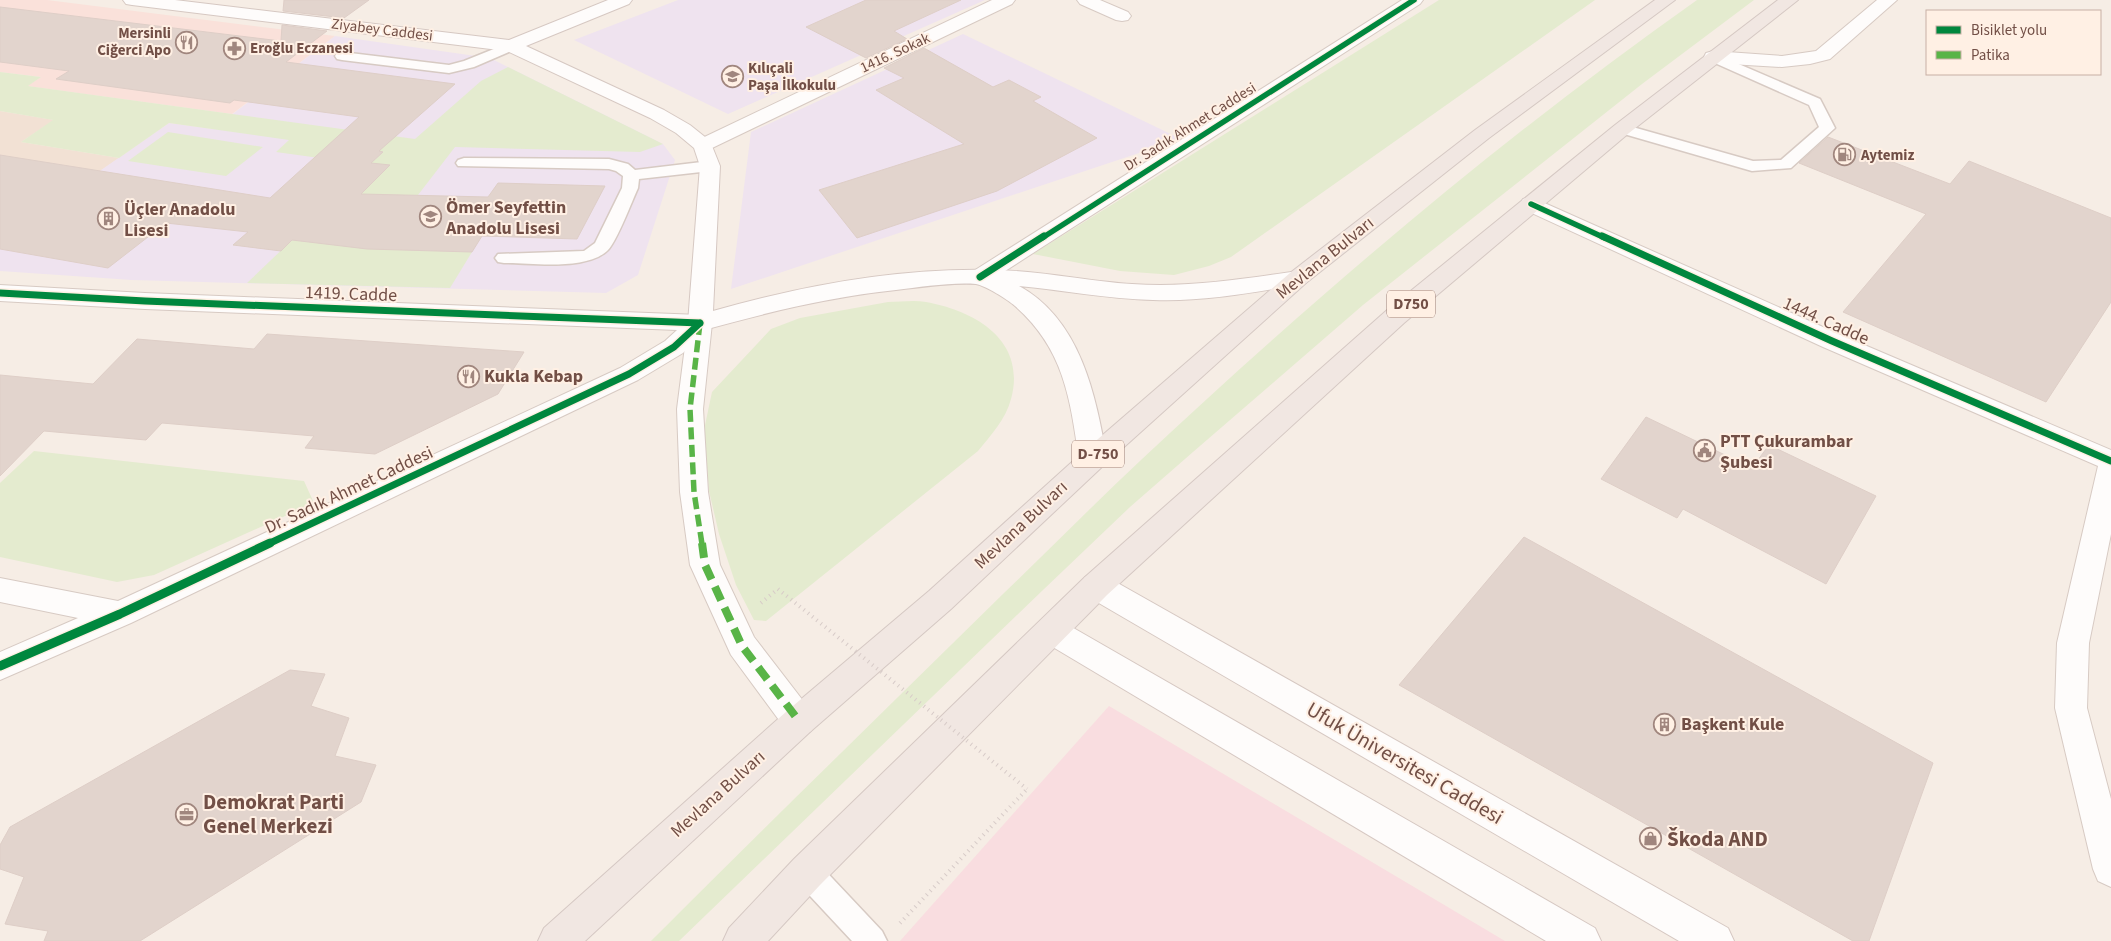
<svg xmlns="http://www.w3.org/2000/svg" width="2111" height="941" viewBox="0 0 2111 941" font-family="'Source Sans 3',sans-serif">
<rect width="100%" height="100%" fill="#f6ede5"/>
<!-- residential -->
<path fill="#f2e1d4" d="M0,111L54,120L21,142L119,158L0,240Z"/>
<!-- commercial -->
<path fill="#fae1da" d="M0,0H47L335,36L232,114L27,86L41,77L0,72Z"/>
<!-- education -->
<path fill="#efe3ef" d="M678,0H985L728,114L574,40Z
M963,34L1181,139L731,289L751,132Z
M335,36L490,58L663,144L675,160L638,275L606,293L132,280L0,271V240L169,123L213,129Z"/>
<!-- medical -->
<path fill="#f9dde0" d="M1109,706L1505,941H900Z"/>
<!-- green -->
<path fill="#e4ebcf" d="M1439,0H1595L1231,257L1209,266L1174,275L1120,271L1033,254Z
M1697,0H1754L1642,84L1363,305L1193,452L1130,507L1043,590L679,941H651C768,824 886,709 1004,593C1050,549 1095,503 1141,460C1317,295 1500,139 1697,0Z
M508,67L663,144L640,152L455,147L418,195H399L360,248L472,252L450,288L247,283L292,240L311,242L389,166L371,163L383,152L347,147L334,160L276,152L289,140L169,123L119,158L21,142L53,120L0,111V72L41,77L28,86L415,139L481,81Z
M168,132L263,147L226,176L128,161Z
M888,302C900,302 914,300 926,302C976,311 1027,341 1011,399C1006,419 991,435 978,451L766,621L754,620L736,585L719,534L709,491L704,430L712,392L771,329L800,318Z
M34,451L304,481L314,503L154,575L117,582L0,557V483Z"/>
<!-- building -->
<path fill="#e2d4cd" stroke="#decec7" d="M284,0H369L344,18L283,11Z
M866,0H961L894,31L907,39L866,58L806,27Z
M0,7L281,41L282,25L327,31L286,62L455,84L379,151L383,152L371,163L390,165L361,194L488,197L498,183L605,186L577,239L482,236L472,252L367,249L292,240L281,251L233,245L248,232L166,223L108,268L0,249V155L270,198L359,117L234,100L230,103L56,79L69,71L0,62Z
M924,48L993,87L1009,80L1041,97L1033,101L1097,138L997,191L857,238L819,190L964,144L876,90L904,78L884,68Z
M1828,137L1950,184L1969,161L2111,218V302L2046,402L1843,312L1926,214L1799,163Z
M267,334L524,352L498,394L375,454L305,448L314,436L162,423L146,440L44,431L0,476V375L93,384L137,339L254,349Z
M1646,417L1752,468L1769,445L1876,496L1826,584L1683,509L1677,518L1601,479Z
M1524,537L1933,763L1869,941H1853L1399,685Z
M290,670L325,674L311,706L349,718L335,756L376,765L361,802L140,941H44L48,931L5,924L24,877L0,869V845L10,827Z"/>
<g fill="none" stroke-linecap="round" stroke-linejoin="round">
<defs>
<path id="service" d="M511,42L516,43L518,46L516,49L474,67L449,73L342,60L337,59L335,56L337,53L342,52L449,65L464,61Z
M1713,53L1820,99L1835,128L1791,168L1752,171L1617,132L1614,129L1617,126L1622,124L1753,161L1781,160L1819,127L1809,105L1708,60L1706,57L1708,54Z
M464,158L609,159L628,164L635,170L710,161L716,163L718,166L716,169L710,171L639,179L638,188C632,201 617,241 608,250C587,271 532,263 504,263L498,262L495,258L498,254L584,251L595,243L622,188L623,176L616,171L609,169L458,166L456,163L458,160Z
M807,858L817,862L882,931L887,941H852L797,882L793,872L797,862Z"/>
<path id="pedestrian" d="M700,315L709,317L712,323L703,409L708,492L720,565L754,637L811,711L815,721L811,731L799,736L787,731L731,655L690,565L680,492L677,409L688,323L691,317Z"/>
<path id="minor" d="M992,0H1015L1012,4L710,149L703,151L696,149L693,145L696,141Z
M1077,0H1100L1128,12L1131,16L1128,20L1122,21L1116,20L1080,4Z
M1402,0H1423L1420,4L988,282L980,284L972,282L968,277L972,272Z
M1531,197L1841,335L2111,450V534L2089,643L2087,708L2111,799V887L2098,881L2093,869L2055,708L2057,643L2098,466L1823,347L1523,209L1520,204L1523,199Z
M0,285L145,293L700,315L709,317L712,323L683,353L638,380L131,623L0,680V652L78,618L0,602V578L118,601L620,368L665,341L677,330L145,309L0,301Z"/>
<path id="tertiary" d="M1877,0H1897L1830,59L1810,64L1782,67L1713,63L1706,61L1704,57L1706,53L1713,51L1782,56L1816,51Z"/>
<path id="secondary" d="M123,0H175L509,40L608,0H632L629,4L526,46L664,110L690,125L710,141L720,166L713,311C804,285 901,267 997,270C1042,271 1087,281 1132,284C1188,288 1243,279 1298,271L1306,273L1310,278L1306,283L1298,285C1250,293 1201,302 1153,300C1108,299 1063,290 1019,286C1081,320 1096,396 1107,459L1103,466L1093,469L1083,466L1079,459C1070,398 1064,349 1015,306C1007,299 986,286 976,284C953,282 920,287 896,290C829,297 765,313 700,331L691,329L688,323L700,166L694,148L676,133L650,118L507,51L132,5L126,4Z
M1096,574L1107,577L1728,928L1734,941H1679L1085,595L1081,586L1085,577Z
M1052,618L1063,622L1595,928L1601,941H1546L1041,640L1037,631L1041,622Z"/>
<path id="trunk" d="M1655,0H1675L1489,138L1306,283L1103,466L951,609L811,731L585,941H538L544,928L787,711L929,591L1083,452L1290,273L1475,130Z
M1778,0H1798L1629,133L1404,323L1107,595L820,885L768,941H723L729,928L794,859L1085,577L1386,311L1615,125Z"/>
</defs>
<!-- service casing -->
<use href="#service" stroke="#d7cac3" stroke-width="3"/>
<!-- pedestrian casing -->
<use href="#pedestrian" stroke="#d7cac3" stroke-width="2"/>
<!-- minor casing -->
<use href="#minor" stroke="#d7cac3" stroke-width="2"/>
<!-- tertiary casing -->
<use href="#tertiary" stroke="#d7cac3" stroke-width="2"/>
<!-- secondary casing -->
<use href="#secondary" stroke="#d6c8c2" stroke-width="2"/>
<!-- trunk casing -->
<use href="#trunk" stroke="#d5c8c3" stroke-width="2"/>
<!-- path -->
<path stroke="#d7cbc8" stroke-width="4" stroke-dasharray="1 4.5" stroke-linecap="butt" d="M761,603L778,589
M900,923L1027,789"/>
<!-- service -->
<use href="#service" fill="#fefcfb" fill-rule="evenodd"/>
<!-- pedestrian -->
<use href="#pedestrian" fill="#fefcfb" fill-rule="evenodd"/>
<!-- minor -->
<use href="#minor" fill="#fefcfb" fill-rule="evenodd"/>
<!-- tertiary -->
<use href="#tertiary" fill="#fefcfb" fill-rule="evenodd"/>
<!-- secondary -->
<use href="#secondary" fill="#fefcfb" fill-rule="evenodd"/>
<!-- trunk -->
<use href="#trunk" fill="#f1e7e2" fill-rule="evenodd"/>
<!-- path-bridge -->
<path stroke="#d7cbc8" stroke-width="4" stroke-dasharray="1 4.5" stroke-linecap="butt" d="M778,589L1027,789"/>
<!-- quiet-far1 -->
<path stroke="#59b447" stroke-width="5.5" stroke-dasharray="12 5.5" stroke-linecap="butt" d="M700,323L690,409L694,492L702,544"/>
<!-- quiet -->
<path stroke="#59b447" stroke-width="8" stroke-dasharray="15 8" stroke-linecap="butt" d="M702,543L705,565L742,646L799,721"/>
<defs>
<path id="cycleway-far2" d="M1531,204L1605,238
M1042,238L1414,0"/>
<path id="cycleway-far1" d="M1602,236L1832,341L2111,461
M980,277L1044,236
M0,293L145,301L700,323
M268,544L629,374L674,347L700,323"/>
<path id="cycleway" d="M0,666L120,614L270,543"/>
</defs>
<!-- cycleway-far2 casing -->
<use href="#cycleway-far2" stroke="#fff0e4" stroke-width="8"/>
<!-- cycleway-far1 casing -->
<use href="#cycleway-far1" stroke="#fff0e4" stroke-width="10"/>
<!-- cycleway casing -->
<use href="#cycleway" stroke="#fff0e4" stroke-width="12"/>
<!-- cycleway-far2 -->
<use href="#cycleway-far2" stroke="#00873e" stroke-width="5.5"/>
<!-- cycleway-far1 -->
<use href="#cycleway-far1" stroke="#00873e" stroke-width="7"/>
<!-- cycleway -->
<use href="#cycleway" stroke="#00873e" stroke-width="9"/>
</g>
<!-- icons -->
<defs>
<symbol id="restaurant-ring" viewBox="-11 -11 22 22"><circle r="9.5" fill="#fff0e4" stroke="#a0867e" stroke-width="1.5"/><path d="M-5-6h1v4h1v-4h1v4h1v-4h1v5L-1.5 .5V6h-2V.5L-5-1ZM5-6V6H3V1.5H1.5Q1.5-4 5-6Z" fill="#a0867e"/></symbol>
<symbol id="pharmacy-ring" viewBox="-11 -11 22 22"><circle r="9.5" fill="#fff0e4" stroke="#a0867e" stroke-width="1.5"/><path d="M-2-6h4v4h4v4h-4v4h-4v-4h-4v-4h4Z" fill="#a0867e"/></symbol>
<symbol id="school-ring" viewBox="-11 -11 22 22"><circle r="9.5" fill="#fff0e4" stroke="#a0867e" stroke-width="1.5"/><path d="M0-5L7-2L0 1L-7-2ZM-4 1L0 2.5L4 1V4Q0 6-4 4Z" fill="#a0867e"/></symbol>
<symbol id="fuel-ring" viewBox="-11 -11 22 22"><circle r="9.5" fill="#fff0e4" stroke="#a0867e" stroke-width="1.5"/><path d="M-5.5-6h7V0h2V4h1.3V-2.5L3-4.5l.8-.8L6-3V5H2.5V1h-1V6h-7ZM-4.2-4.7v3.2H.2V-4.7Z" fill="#a0867e"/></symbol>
<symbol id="building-ring" viewBox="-11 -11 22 22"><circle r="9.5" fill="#fff0e4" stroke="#a0867e" stroke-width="1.5"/><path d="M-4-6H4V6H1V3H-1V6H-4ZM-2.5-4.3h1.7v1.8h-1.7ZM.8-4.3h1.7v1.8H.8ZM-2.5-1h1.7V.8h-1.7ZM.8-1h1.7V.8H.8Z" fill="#a0867e"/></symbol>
<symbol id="civic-ring" viewBox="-11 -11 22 22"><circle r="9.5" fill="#fff0e4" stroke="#a0867e" stroke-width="1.5"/><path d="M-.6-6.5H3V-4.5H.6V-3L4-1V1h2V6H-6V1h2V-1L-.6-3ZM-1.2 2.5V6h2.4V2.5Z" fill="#a0867e"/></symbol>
<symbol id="office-ring" viewBox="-11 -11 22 22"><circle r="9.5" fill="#fff0e4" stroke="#a0867e" stroke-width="1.5"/><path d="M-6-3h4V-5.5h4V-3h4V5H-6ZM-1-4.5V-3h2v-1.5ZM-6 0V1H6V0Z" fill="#a0867e"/></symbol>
<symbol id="shop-ring" viewBox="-11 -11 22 22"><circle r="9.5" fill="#fff0e4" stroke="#a0867e" stroke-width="1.5"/><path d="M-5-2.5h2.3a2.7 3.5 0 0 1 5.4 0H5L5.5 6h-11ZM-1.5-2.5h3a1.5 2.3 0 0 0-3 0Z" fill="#a0867e"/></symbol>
</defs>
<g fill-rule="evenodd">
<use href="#restaurant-ring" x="174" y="30" width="25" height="25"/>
<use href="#pharmacy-ring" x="222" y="36" width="25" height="25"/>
<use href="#school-ring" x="720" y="64" width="25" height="25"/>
<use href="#fuel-ring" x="1832" y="142" width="25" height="25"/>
<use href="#school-ring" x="418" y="204" width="25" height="25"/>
<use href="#building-ring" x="96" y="206" width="25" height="25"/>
<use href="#restaurant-ring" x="456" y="364" width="25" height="25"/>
<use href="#civic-ring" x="1692" y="438" width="25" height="25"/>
<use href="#building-ring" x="1652" y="712" width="25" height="25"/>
<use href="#office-ring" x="174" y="802" width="25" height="25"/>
<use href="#shop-ring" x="1638" y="826" width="25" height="25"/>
</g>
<g text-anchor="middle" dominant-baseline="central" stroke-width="4" stroke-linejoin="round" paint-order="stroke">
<!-- far-street labels -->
<g font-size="15" fill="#724f46" stroke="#fff0e4">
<text transform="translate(382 30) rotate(7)">Ziyabey Caddesi</text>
<text transform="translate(895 53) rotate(-25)">1416. Sokak</text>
<text transform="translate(1190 127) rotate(-32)">Dr. Sadık Ahmet Caddesi</text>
</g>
<!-- far-poi labels -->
<g font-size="15" font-weight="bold" fill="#724f46" stroke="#fff0e4" text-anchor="start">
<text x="171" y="33" text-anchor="end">Mersinli<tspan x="171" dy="17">Ciğerci Apo</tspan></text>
<text x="250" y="48">Eroğlu Eczanesi</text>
<text x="748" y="68">Kılıçali<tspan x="748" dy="17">Paşa İlkokulu</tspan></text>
<text x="1861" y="155">Aytemiz</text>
</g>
<!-- shield labels -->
<g fill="#fff0e4" stroke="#9c7f75" stroke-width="1">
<rect x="1387" y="290.5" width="48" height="27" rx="4"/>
<rect x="1072" y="440.5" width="52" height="27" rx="4"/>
</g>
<g font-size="16" font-weight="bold" fill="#724f46">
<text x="1411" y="304">D750</text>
<text x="1098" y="454">D-750</text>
</g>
<!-- poi labels -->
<g font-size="18" font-weight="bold" fill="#724f46" stroke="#fff0e4" text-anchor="start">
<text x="446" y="207">Ömer Seyfettin<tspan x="446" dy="21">Anadolu Lisesi</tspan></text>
<text x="124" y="209">Üçler Anadolu<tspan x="124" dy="21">Lisesi</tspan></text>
<text x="484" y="376">Kukla Kebap</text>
<text x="1720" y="441">PTT Çukurambar<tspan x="1720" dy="21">Şubesi</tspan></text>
<text x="1681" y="724">Başkent Kule</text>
</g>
<!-- street labels -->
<g font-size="18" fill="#724f46" stroke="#fff0e4">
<text transform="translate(1325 258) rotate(-39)">Mevlana Bulvarı</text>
<text transform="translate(351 294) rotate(2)">1419. Cadde</text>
<text transform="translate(1826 321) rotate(24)">1444. Cadde</text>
<text transform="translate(349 490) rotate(-25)">Dr. Sadık Ahmet Caddesi</text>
<text transform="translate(1021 525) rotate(-43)">Mevlana Bulvarı</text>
<text transform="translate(718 794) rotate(-42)">Mevlana Bulvarı</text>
</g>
<!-- near-street labels -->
<g font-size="21" fill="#724f46" stroke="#fff0e4">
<text transform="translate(1405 763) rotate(30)">Ufuk Üniversitesi Caddesi</text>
</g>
<!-- near-poi labels -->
<g font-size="21" font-weight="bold" fill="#724f46" stroke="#fff0e4" text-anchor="start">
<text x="203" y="802">Demokrat Parti<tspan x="203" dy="24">Genel Merkezi</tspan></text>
<text x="1667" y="839">Škoda AND</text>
</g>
</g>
<!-- legend -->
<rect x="1926" y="10" width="175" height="65" fill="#fff0e4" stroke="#c7b0a5"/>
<rect x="1936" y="26" width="25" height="8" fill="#00873e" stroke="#c7b0a5"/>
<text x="1971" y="35" font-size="15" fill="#724f46">Bisiklet yolu</text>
<rect x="1936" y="51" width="25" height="8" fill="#59b447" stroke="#c7b0a5"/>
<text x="1971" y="60" font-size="15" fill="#724f46">Patika</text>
</svg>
